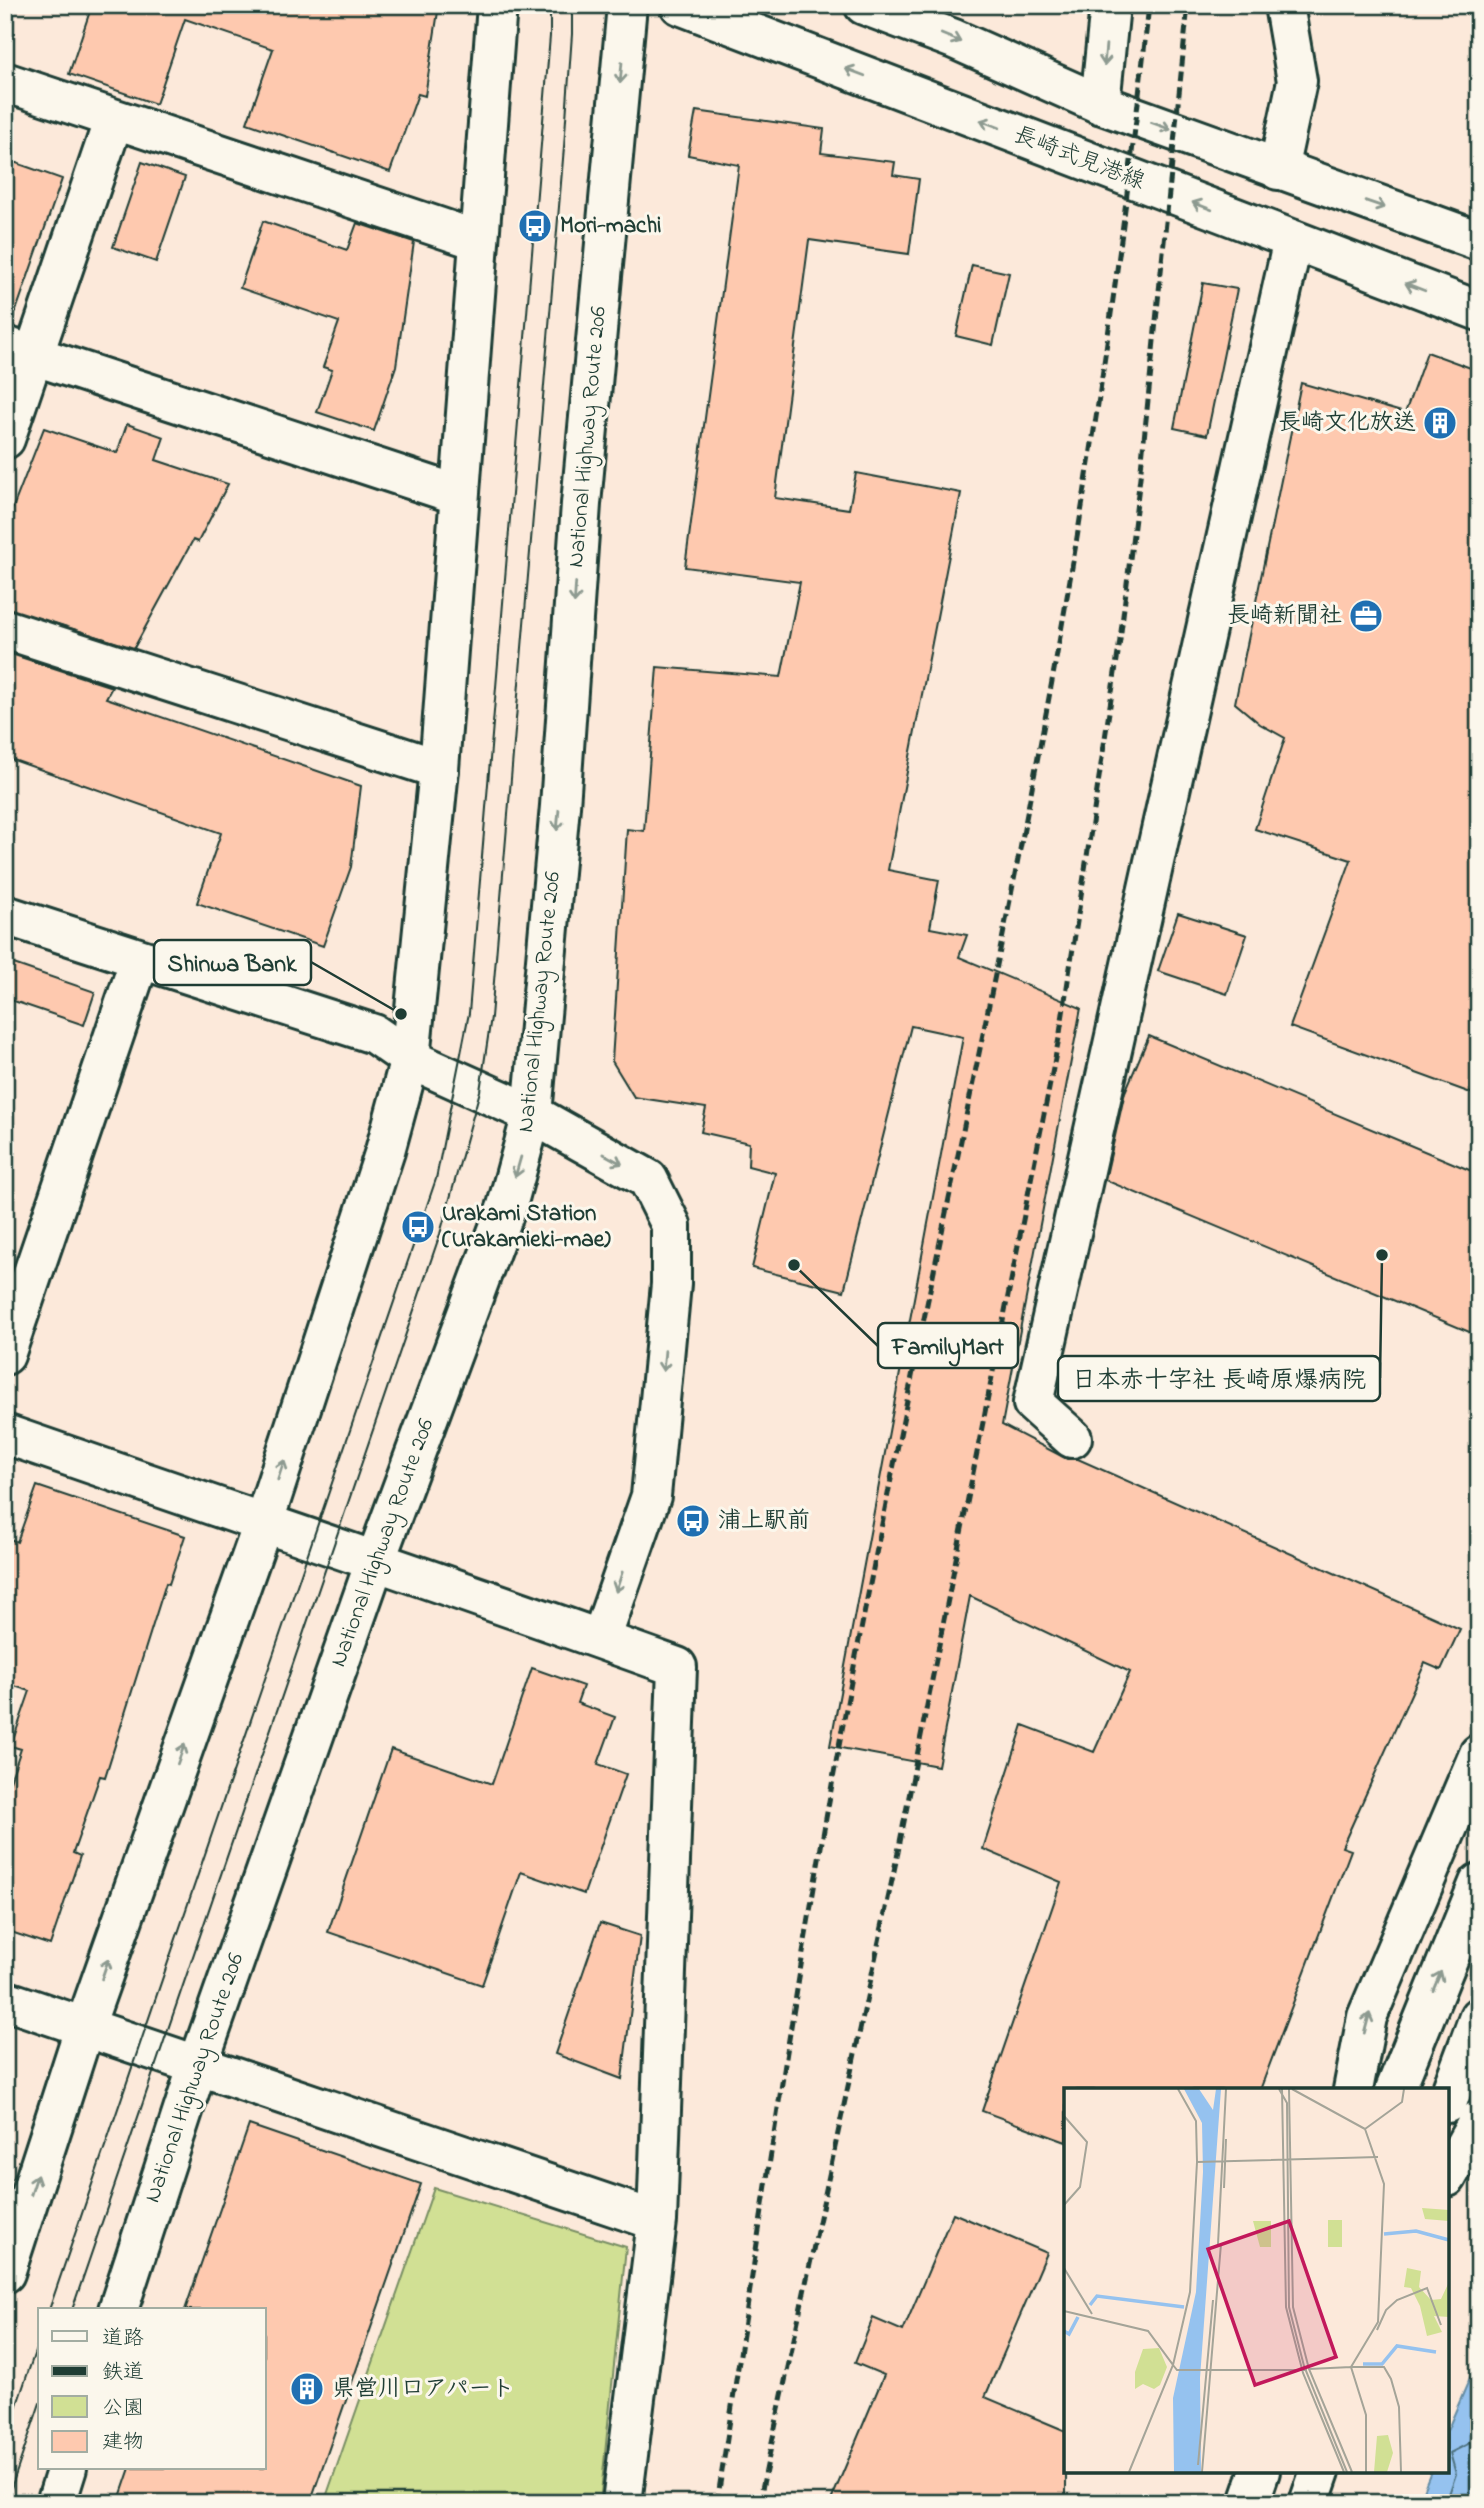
<svg xmlns="http://www.w3.org/2000/svg" width="1484" height="2508" viewBox="0 0 1484 2508" font-family="'Indie Flower','Klee One',sans-serif">
<rect width="100%" height="100%" fill="#fce9da"/>
<filter id="ink" filterUnits="userSpaceOnUse"><feTurbulence type="fractalNoise" baseFrequency=".0143" numOctaves="2"/><feDisplacementMap in="SourceGraphic" scale="14" xChannelSelector="R" yChannelSelector="G"/><feConvolveMatrix kernelMatrix="1 2 1 2 8 2 1 2 1" color-interpolation-filters="sRGB"/></filter>
<g filter="url(#ink)">
<!-- green -->
<path fill="#d1e094" stroke="#788e64" stroke-width="2" d="M434,2188L626,2247L600,2503H324Z"/>
<!-- water -->
<path fill="#95c2ef" stroke="#668da4" stroke-width="2" d="M1479,2357V2503H1418L1431,2471H1447V2431Z"/>
<g fill="none" stroke-linecap="round" stroke-linejoin="round">
<!-- shore -->
<path stroke="#4e727f" stroke-width="2" d="M1446,2503L1456,2474L1450,2453L1468,2444L1479,2424"/>
</g>
<!-- building -->
<path fill="#fec9af" stroke="#1f3d34" stroke-width="2" d="M92,5H439L425,96L418,94L390,172L247,123L273,49L185,19L156,104L69,74Z
M696,111L824,129L821,153L895,162L893,175L919,179L909,254L809,240L775,498L849,509L856,473L961,493L888,870L939,880L930,928L967,935L959,957L1081,1008L1002,1425L1067,1459H1078L1460,1629L1441,1670L1425,1663L1342,1847L1351,1850L1260,2090H1066V2142L982,2111L1061,1882L983,1849L1023,1725L1094,1752L1130,1672L970,1596L938,1766L830,1746L963,1037L911,1026L844,1291L752,1268L775,1173L748,1166L749,1143L701,1132L706,1108L634,1097L612,1061L627,829L644,831L657,667L781,677L800,582L685,567L739,165L688,155Z
M5,159L62,179L11,325H5Z
M142,162L185,177L156,262L113,247Z
M263,221L347,250L357,223L414,242L396,366L374,431L317,412L332,370L323,367L339,322L240,288Z
M972,265L1009,273L993,345L956,336Z
M1203,283L1237,289L1207,435L1174,428Z
M1427,352L1479,371V1096L1290,1027L1351,860L1255,829L1285,738L1260,724L1235,703L1301,383L1405,413Z
M127,424L164,437L156,460L228,484L198,542L193,540L134,648L5,608V528L44,428L117,453Z
M5,652L112,687L106,698L361,786L351,867L323,946L197,903L221,833L5,757Z
M1178,913L1247,935L1227,994L1158,971Z
M5,961L95,992L84,1025L5,998Z
M1149,1036L1479,1174V1336L1105,1180L1125,1092Z
M37,1486L185,1536L169,1584L166,1583L105,1777L100,1776L73,1853L80,1856L50,1945L5,1930V1796L21,1749L11,1746L30,1691L5,1683V1537L17,1542Z
M532,1668L583,1686L577,1703L615,1717L598,1764L626,1774L584,1894L521,1872L482,1985L328,1932L391,1749L492,1784Z
M600,1923L640,1936L622,2079L555,2054Z
M249,2125L421,2184L310,2503H118L130,2468H264V2310H185Z
M953,2213L1047,2253L985,2397L1066,2431V2503H830L884,2375L855,2363L873,2318L903,2331Z"/>
<g fill="none" stroke-linecap="round" stroke-linejoin="round">
<defs>
<path id="minor" d="M5,82L477,240
M1100,104L1110,5
M1278,170L1297,81L1284,5
M5,346L459,495
M5,439L114,119
M5,629L439,769
M5,915L374,1034L410,1059L532,1114L648,1179L671,1225V1284L651,1496L601,1639
M5,1355L140,959
M5,1434C229,1512 454,1586 677,1667L657,2221L622,2503
M1072,1438L1033,1403L1293,240
M5,2000L657,2221"/>
<path id="major" d="M680,5L1479,311
M864,5L954,39L1100,104L1479,241
M1353,2090L1367,2017L1479,1754
M1395,2090L1479,1883
M1447,2103L1479,2017
M1447,2177L1479,2120
M1249,2503L1260,2471
M1309,2503L1320,2471"/>
<path id="highway" d="M5,2273L85,2026L263,1524L385,1151L410,1059L439,769L497,5
M118,2310L198,2065L376,1559L507,1206L532,1114L560,806L581,504L627,5
M56,2503L67,2468"/>
</defs>
<!-- minor casing -->
<use href="#minor" stroke="#1f3d34" stroke-width="44"/>
<!-- major casing -->
<use href="#major" stroke="#1f3d34" stroke-width="44"/>
<!-- highway casing -->
<use href="#highway" stroke="#1f3d34" stroke-width="44"/>
<!-- minor -->
<use href="#minor" stroke="#fbf7ec" stroke-width="38"/>
<!-- major -->
<use href="#major" stroke="#fbf7ec" stroke-width="38"/>
<!-- highway -->
<use href="#highway" stroke="#fbf7ec" stroke-width="38"/>
<!-- tram -->
<path stroke="#1f3d34" stroke-width="2" d="M49,2310L436,1179L469,1013L550,36V5
M72,2310L440,1234L480,1091L491,1017L564,147L572,34V5
M5,2440L40,2337
M6,2503L40,2403"/>
<!-- rail -->
<path stroke="#1f3d34" stroke-width="5" stroke-dasharray="10 5" stroke-linecap="butt" d="M717,2503C757,2247 794,1990 841,1735C904,1397 981,1062 1044,724C1089,486 1123,246 1149,5
M759,2503L898,1852L1060,1033L1120,640L1141,469L1188,5"/>
</g>
<!-- one-way arrows -->
<defs><path id="oneway-shaft" d="M-6 0H5M1.5-3L5.5 0L1.5 3" fill="none" stroke-width="1.6" stroke-linecap="round" stroke-linejoin="round" transform="scale(1.75)"/></defs>
<g stroke="#8d9a90">
<use href="#oneway-shaft" transform="translate(951 38) rotate(22)"/>
<use href="#oneway-shaft" transform="translate(1105 55) rotate(95)"/>
<use href="#oneway-shaft" transform="translate(855 72) rotate(-159)"/>
<use href="#oneway-shaft" transform="translate(621 73) rotate(95)"/>
<use href="#oneway-shaft" transform="translate(990 124) rotate(-159)"/>
<use href="#oneway-shaft" transform="translate(1161 126) rotate(20)"/>
<use href="#oneway-shaft" transform="translate(1375 204) rotate(19)"/>
<use href="#oneway-shaft" transform="translate(1202 206) rotate(-159)"/>
<use href="#oneway-shaft" transform="translate(1415 287) rotate(-159)"/>
<use href="#oneway-shaft" transform="translate(575 593) rotate(94)"/>
<use href="#oneway-shaft" transform="translate(558 820) rotate(95)"/>
<use href="#oneway-shaft" transform="translate(613 1159) rotate(29)"/>
<use href="#oneway-shaft" transform="translate(518 1167) rotate(106)"/>
<use href="#oneway-shaft" transform="translate(664 1361) rotate(95)"/>
<use href="#oneway-shaft" transform="translate(281 1470) rotate(-72)"/>
<use href="#oneway-shaft" transform="translate(619 1582) rotate(108)"/>
<use href="#oneway-shaft" transform="translate(181 1754) rotate(-70)"/>
<use href="#oneway-shaft" transform="translate(105 1969) rotate(-71)"/>
<use href="#oneway-shaft" transform="translate(1437 1981) rotate(-67)"/>
<use href="#oneway-shaft" transform="translate(1367 2023) rotate(-75)"/>
<use href="#oneway-shaft" transform="translate(34 2185) rotate(-72)"/>
</g>
</g>
<!-- icons -->
<defs>
<symbol id="bus-disc" viewBox="-11 -11 22 22"><circle r="9.5" fill="#1f6fb2" stroke="#fbf7ec"/><path d="M-5-6H5V4H4V6H2V4H-2V6H-4V4H-5ZM-3.5-4V0h7V-4ZM-3.5 1.2v1.5H-2V1.2ZM2 1.2v1.5H3.5V1.2Z" fill="#fff"/></symbol>
<symbol id="building-disc" viewBox="-11 -11 22 22"><circle r="9.5" fill="#1f6fb2" stroke="#fbf7ec"/><path d="M-4-6H4V6H1V3H-1V6H-4ZM-2.5-4.3h1.7v1.8h-1.7ZM.8-4.3h1.7v1.8H.8ZM-2.5-1h1.7V.8h-1.7ZM.8-1h1.7V.8H.8Z" fill="#fff"/></symbol>
<symbol id="office-disc" viewBox="-11 -11 22 22"><circle r="9.5" fill="#1f6fb2" stroke="#fbf7ec"/><path d="M-6-3h4V-5.5h4V-3h4V5H-6ZM-1-4.5V-3h2v-1.5ZM-6 0V1H6V0Z" fill="#fff"/></symbol>
</defs>
<g fill-rule="evenodd">
<use href="#bus-disc" x="516" y="207" width="38" height="38"/>
<use href="#building-disc" x="1421" y="404" width="38" height="38"/>
<use href="#office-disc" x="1347" y="597" width="38" height="38"/>
<use href="#bus-disc" x="399" y="1208" width="38" height="38"/>
<use href="#bus-disc" x="674" y="1502" width="38" height="38"/>
<use href="#building-disc" x="288" y="2370" width="38" height="38"/>
</g>
<g text-anchor="middle" dominant-baseline="central" stroke-width="6" stroke-linejoin="round" paint-order="stroke">
<!-- street labels -->
<g font-size="23" fill="#1f3d34" stroke="#fbf7ec">
<text transform="translate(1079 159) rotate(21)">長崎式見港線</text>
<text transform="translate(588 437) rotate(-85)">National Highway Route 206</text>
<text transform="translate(540 1002) rotate(-84)">National Highway Route 206</text>
<text transform="translate(383 1543) rotate(-70)">National Highway Route 206</text>
<text transform="translate(195 2078) rotate(-71)">National Highway Route 206</text>
</g>
<!-- poi labels -->
<g font-size="23" font-weight="bold" fill="#1f3d34" stroke="#fbf7ec" text-anchor="start">
<text x="560" y="226">Mori-machi</text>
<text x="1416" y="423" text-anchor="end">長崎文化放送</text>
<text x="1342" y="616" text-anchor="end">長崎新聞社</text>
<text x="442" y="1214">Urakami Station<tspan x="442" dy="26">(Urakamieki-mae)</tspan></text>
<text x="718" y="1521">浦上駅前</text>
<text x="332" y="2389">県営川口アパート</text>
</g>
</g>
<!-- overview -->
<g transform="translate(1064 2088)">
<rect width="385" height="385" fill="#fce9da"/>
<path d="M358,120L385,122V133L361,131ZM264,132H278V159H264ZM189,133H207V159H196ZM343,180L357,183L355,199L367,212L377,211L385,194V229L370,228L378,244L363,248L356,218L347,200L340,199ZM95,260L103,279L96,297L90,301L79,296L71,301V284L79,261ZM324,347L329,365L323,384H310L313,348Z" fill="#d1e094"/>
<path d="M120,1H135L149,22L152,1H157L136,290L137,384H110L109,310L132,204L139,84L138,35Z" fill="#95c2ef"/>
<path fill="none" stroke="#95c2ef" stroke-width="3.5" d="M320,146L352,143L385,152M26,217L33,208L120,219M0,243L5,246L14,229M299,276H318L333,258L372,264"/>
<path fill="none" stroke="#a4a498" stroke-width="2" d="M215,1L223,15L225,219L240,278L283,384M218,1L222,219L239,285L280,384M225,1L229,219L245,281L288,384M228,1L301,41M0,28L23,54L16,99L0,117M301,41L338,14L340,1M133,74L314,69M160,100L162,51M154,156L162,1M0,180L28,226M0,223L84,243L109,277L65,384M313,242L322,222L333,212L363,200L377,237M109,277L126,204L133,74L132,33L114,1M109,277L113,282H243M245,281L287,279L314,234L320,96L301,41M134,377L149,212M138,384L157,156M302,384V327L287,279H320L327,291L335,319L337,384"/>
<path fill="#c2185b" fill-opacity="0.15" stroke="#c2185b" stroke-width="3.5" d="M225,133L272,269L191,297L144,161Z"/>
<rect width="385" height="385" fill="none" stroke="#1f3d34" stroke-width="3.5"/>
</g>
<!-- callouts -->
<path fill="none" stroke="#1f3d34" stroke-width="2.5" d="M401 1014L311 962M794 1265L878 1346M1382 1255L1380 1378"/>
<g fill="#1f3d34" stroke="#fbf7ec" stroke-width="2.5">
<circle cx="401" cy="1014" r="7"/>
<circle cx="794" cy="1265" r="7"/>
<circle cx="1382" cy="1255" r="7"/>
</g>
<g fill="#fbf7ec" stroke="#1f3d34" stroke-width="2.5">
<rect x="154" y="940" width="157" height="45" rx="7"/>
<rect x="878" y="1323" width="140" height="45" rx="7"/>
<rect x="1058" y="1356" width="322" height="45" rx="7"/>
</g>
<g font-size="24" text-anchor="middle" font-weight="bold" fill="#1f3d34">
<text x="232" y="971">Shinwa Bank</text>
<text x="948" y="1354">FamilyMart</text>
<text x="1219" y="1387">日本赤十字社 長崎原爆病院</text>
</g>
<!-- margin -->
<rect width="1484" height="2508" fill="none" stroke="#fbf7ec" stroke-width="28"/>
<rect x="14" y="14" width="1456" height="2480" fill="none" stroke="#1f3d34" stroke-width="2.5" filter="url(#ink)"/>
<!-- legend -->
<rect x="38" y="2308" width="228" height="161" fill="#fbf7ec" stroke="#a3ada2" stroke-width="2"/>
<rect x="52" y="2331" width="35" height="10" fill="#fbf7ec" stroke="#a3ada2" stroke-width="2"/>
<text x="102" y="2344" font-size="21" fill="#1f3d34">道路</text>
<rect x="52" y="2366" width="35" height="10" fill="#1f3d34" stroke="#a3ada2" stroke-width="2"/>
<text x="102" y="2378" font-size="21" fill="#1f3d34">鉄道</text>
<rect x="52" y="2396" width="35" height="21" fill="#d1e094" stroke="#a3ada2" stroke-width="2"/>
<text x="102" y="2414" font-size="21" fill="#1f3d34">公園</text>
<rect x="52" y="2431" width="35" height="21" fill="#fec9af" stroke="#a3ada2" stroke-width="2"/>
<text x="102" y="2448" font-size="21" fill="#1f3d34">建物</text>
</svg>
